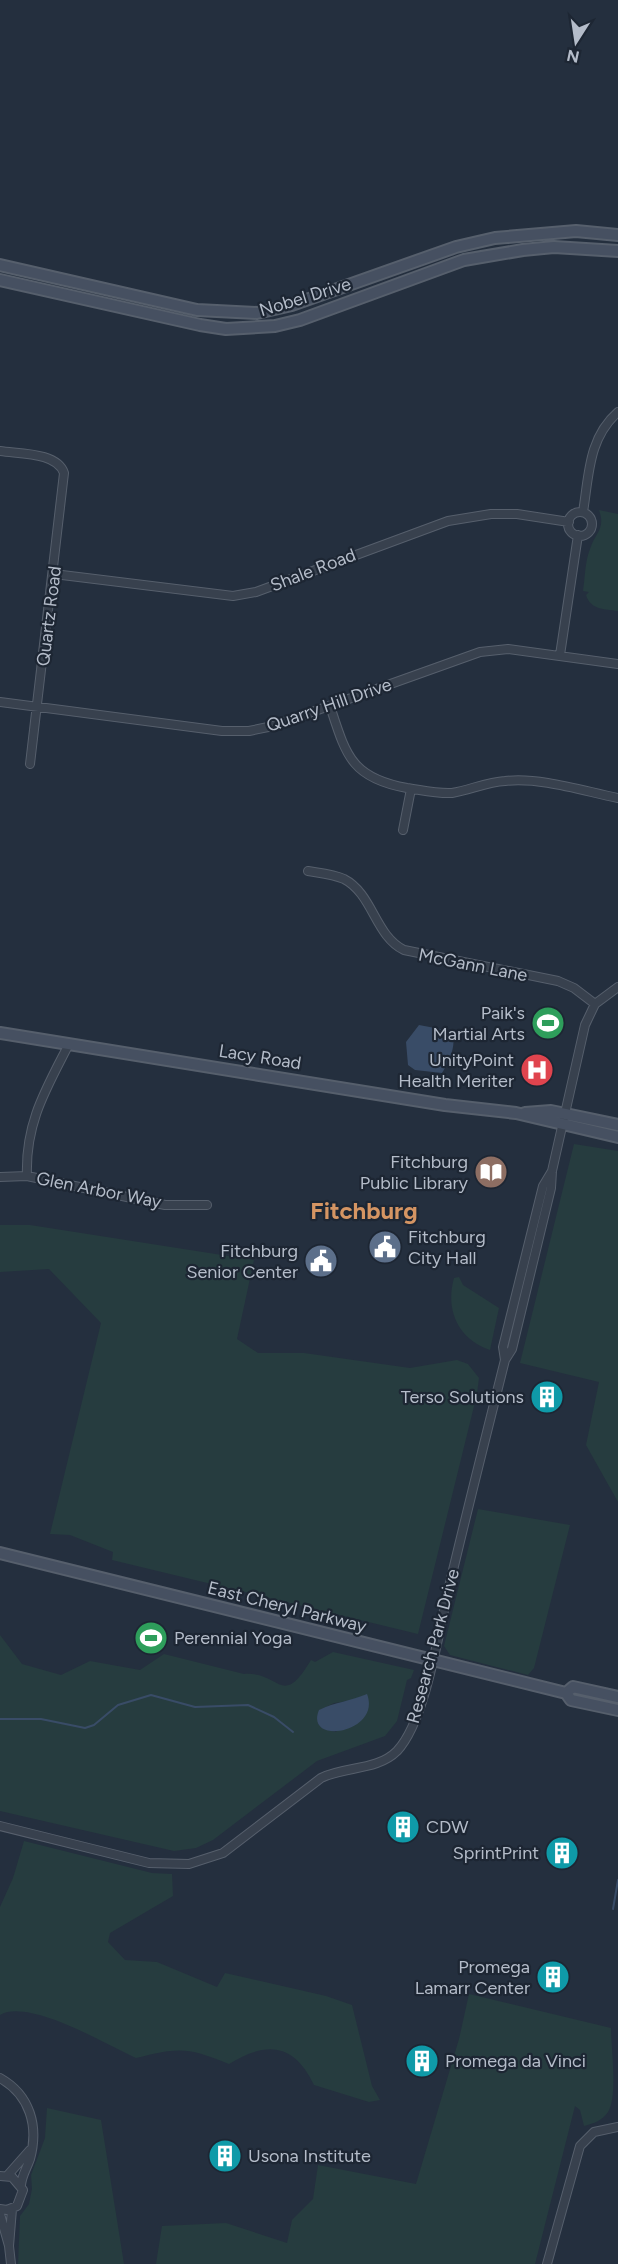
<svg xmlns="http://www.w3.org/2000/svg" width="618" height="2264" viewBox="0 0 618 2264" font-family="Figtree,sans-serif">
<rect width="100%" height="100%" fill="#242f3e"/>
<!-- green -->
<path fill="#263c3f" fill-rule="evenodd" d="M599,510L618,514V611C604,609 591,610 586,595L589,592L583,591C585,578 585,561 590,549C595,533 606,529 599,510Z
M574,1144L618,1151V1502L586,1445L599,1382L520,1363Z
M0,1225H30L254,1260L237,1339L258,1353H304L410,1368L457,1360L468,1364L479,1378L477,1394L418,1634L112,1560L113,1552L70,1535L50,1534L101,1323L49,1269L0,1272Z
M459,1277L463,1285L499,1308L490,1350C458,1339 445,1310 454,1278Z
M478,1509L570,1525L534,1668L528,1675L450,1655L444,1646Z
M0,1635L22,1664L61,1675L90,1661L140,1670L164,1654L244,1674C281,1671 281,1710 311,1660L315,1662L333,1652L414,1670L411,1678L407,1680L397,1721L385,1736L317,1761L213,1840L196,1848L174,1851L0,1811ZM357,1700L336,1732L324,1729L318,1724L320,1710L334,1703Z
M24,1841L152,1873L172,1874L173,1896L110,1933L108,1942L125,1960L157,1962L217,1987L225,1973L326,1996L352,2005L372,2086L380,2100L369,2102L314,2085C294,2043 266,2041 229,2064C188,2047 179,2047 136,2058C107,2045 29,1998 0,2015V1907L13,1878Z
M469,1994L611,2028C611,2047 618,2097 608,2112C602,2121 594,2123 584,2126L580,2110L575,2106L535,2264H156L162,2226L226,2223L287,2243L292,2220L313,2199L318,2165L416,2184L459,2039Z
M47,2108L101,2120L124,2264H18L20,2216L29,2204L32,2189L31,2175L45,2138Z"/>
<!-- water -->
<path fill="#394c67" d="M419,1025L451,1031C458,1043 449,1062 442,1073L415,1070L408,1065L406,1042Z
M367,1694C382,1733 304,1746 319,1710C335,1702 351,1701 367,1694Z"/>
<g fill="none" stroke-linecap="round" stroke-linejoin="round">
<!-- stream -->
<path stroke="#394c67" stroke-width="2" d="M0,1719H41L85,1728L94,1725L118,1705L151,1695L195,1707L248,1705L274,1717L293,1732
M613,1909L618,1880"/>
<defs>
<path id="street" d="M0,451C19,454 57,452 64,473L30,764
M583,512C589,476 588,438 618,412
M568 524a12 12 0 1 1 24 0a12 12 0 1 1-24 0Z
M54,574L233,596L256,592L448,521L491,514H517L569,522
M560,655L578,535
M0,702L222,731H249L273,726L480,652L508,649L618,664
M330,706C346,755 351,778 407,788C421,790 438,794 452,793C470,790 487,782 505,781C541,777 583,791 618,798
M403,830L411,789
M308,871C320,873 333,874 344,879C373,894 375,936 404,950L558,981L574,988L595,1004
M27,1176C25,1123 46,1089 69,1044
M0,1177L27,1176L165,1205H207
M505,1360L503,1347L543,1186L552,1171
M0,1826L149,1863L189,1864L223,1853L321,1778C345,1766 377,1771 397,1751C426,1720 439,1630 449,1587C467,1511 486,1436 505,1360L512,1349L551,1188L552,1171L585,1025L595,1004L618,987
M0,2078C30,2095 39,2126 30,2159C27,2168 22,2175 21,2185
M0,2176L12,2177L23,2190L17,2206L7,2210L0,2209
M7,2176L30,2150
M0,2214L9,2246
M11,2264L9,2246L12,2209
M547,2264L580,2146L594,2132L618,2127"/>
<path id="secondary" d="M0,265L197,310L257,313L292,305L456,247L495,238L576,231L618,235
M0,280L200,325L226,329L275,326L300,320L464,260L523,250L554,247L618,251
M0,1033L445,1105L516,1113L618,1137
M525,1113L551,1111L618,1125
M0,1553L566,1693L571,1700L618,1710
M566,1693L573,1687L618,1697"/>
</defs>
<!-- street casing -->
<use href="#street" stroke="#565f6c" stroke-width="10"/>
<!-- secondary casing -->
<use href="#secondary" stroke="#565f6c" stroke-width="14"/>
<!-- street -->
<use href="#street" stroke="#38414e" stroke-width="8"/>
<!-- secondary -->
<use href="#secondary" stroke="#465061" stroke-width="10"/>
</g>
<!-- icons -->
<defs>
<symbol id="stadium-disc" viewBox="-11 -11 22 22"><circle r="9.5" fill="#2e9e5b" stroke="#1d2633"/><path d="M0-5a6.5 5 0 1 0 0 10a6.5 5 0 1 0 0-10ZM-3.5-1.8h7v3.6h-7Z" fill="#fff"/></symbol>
<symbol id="hospital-disc" viewBox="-11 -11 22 22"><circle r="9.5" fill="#e0444e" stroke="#1d2633"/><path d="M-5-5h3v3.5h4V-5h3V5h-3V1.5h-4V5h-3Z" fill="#fff"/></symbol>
<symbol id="library-disc" viewBox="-11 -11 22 22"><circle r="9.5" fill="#8d6e63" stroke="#1d2633"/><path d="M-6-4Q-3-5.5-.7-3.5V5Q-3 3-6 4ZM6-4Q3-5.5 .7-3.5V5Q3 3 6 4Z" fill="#fff"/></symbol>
<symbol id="civic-disc" viewBox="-11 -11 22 22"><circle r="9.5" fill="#5c6f8a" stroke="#1d2633"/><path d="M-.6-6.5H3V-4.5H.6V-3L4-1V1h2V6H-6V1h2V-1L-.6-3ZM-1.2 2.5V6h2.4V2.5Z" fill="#fff"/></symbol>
<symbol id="building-disc" viewBox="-11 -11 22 22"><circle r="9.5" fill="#0f9aa8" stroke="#1d2633"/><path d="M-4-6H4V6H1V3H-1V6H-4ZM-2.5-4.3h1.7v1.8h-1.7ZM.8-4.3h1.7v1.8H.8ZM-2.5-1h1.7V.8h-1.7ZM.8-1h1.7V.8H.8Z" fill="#fff"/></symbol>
</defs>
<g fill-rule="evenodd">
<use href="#stadium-disc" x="529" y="1004" width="38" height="38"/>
<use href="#hospital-disc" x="518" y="1051" width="38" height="38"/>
<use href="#library-disc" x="472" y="1153" width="38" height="38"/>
<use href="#civic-disc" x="366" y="1228" width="38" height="38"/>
<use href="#civic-disc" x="302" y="1242" width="38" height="38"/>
<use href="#building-disc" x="528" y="1378" width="38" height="38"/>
<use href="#stadium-disc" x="132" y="1619" width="38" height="38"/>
<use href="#building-disc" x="384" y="1808" width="38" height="38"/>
<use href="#building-disc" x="543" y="1834" width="38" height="38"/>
<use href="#building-disc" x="534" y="1958" width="38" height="38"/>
<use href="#building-disc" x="403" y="2042" width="38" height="38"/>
<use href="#building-disc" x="206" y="2137" width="38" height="38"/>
</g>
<g text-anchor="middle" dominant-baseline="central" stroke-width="4.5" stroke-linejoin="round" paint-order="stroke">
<!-- street labels -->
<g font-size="18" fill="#b4bcc9" stroke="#1d2633">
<text transform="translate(305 297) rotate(-17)">Nobel Drive</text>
<text transform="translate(313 570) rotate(-21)">Shale Road</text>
<text transform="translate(49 616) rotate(-83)">Quartz Road</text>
<text transform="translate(329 705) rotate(-19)">Quarry Hill Drive</text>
<text transform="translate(473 965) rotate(11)">McGann Lane</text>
<text transform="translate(260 1057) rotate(9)">Lacy Road</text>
<text transform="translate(99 1190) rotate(11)">Glen Arbor Way</text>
<text transform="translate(287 1607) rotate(14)">East Cheryl Parkway</text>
<text transform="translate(433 1646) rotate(-75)">Research Park Drive</text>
</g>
<!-- poi labels -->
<g font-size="18" fill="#b4bcc9" stroke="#1d2633" text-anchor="end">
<text x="525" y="1013">Paik's<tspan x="525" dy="21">Martial Arts</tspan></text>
<text x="514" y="1060">UnityPoint<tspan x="514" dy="21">Health Meriter</tspan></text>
<text x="468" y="1162">Fitchburg<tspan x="468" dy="21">Public Library</tspan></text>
<text x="408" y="1237" text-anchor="start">Fitchburg<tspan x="408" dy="21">City Hall</tspan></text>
<text x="298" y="1251">Fitchburg<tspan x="298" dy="21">Senior Center</tspan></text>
<text x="524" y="1397">Terso Solutions</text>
<text x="174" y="1638" text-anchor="start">Perennial Yoga</text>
<text x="426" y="1827" text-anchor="start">CDW</text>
<text x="539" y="1853">SprintPrint</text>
<text x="530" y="1967">Promega<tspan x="530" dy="21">Lamarr Center</tspan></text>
<text x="445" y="2061" text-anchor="start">Promega da Vinci</text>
<text x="248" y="2156" text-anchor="start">Usona Institute</text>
</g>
<!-- district labels -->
<g font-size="24" font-weight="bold" fill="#d59563" stroke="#1d2633">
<text x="364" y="1210">Fitchburg</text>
</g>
</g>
<!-- north arrow -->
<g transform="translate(576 42) rotate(192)" stroke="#1d2633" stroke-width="4.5" paint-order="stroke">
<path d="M0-4.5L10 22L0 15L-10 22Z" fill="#b4bcc9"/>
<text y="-9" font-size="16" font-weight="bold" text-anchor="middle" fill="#b4bcc9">N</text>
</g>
</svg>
